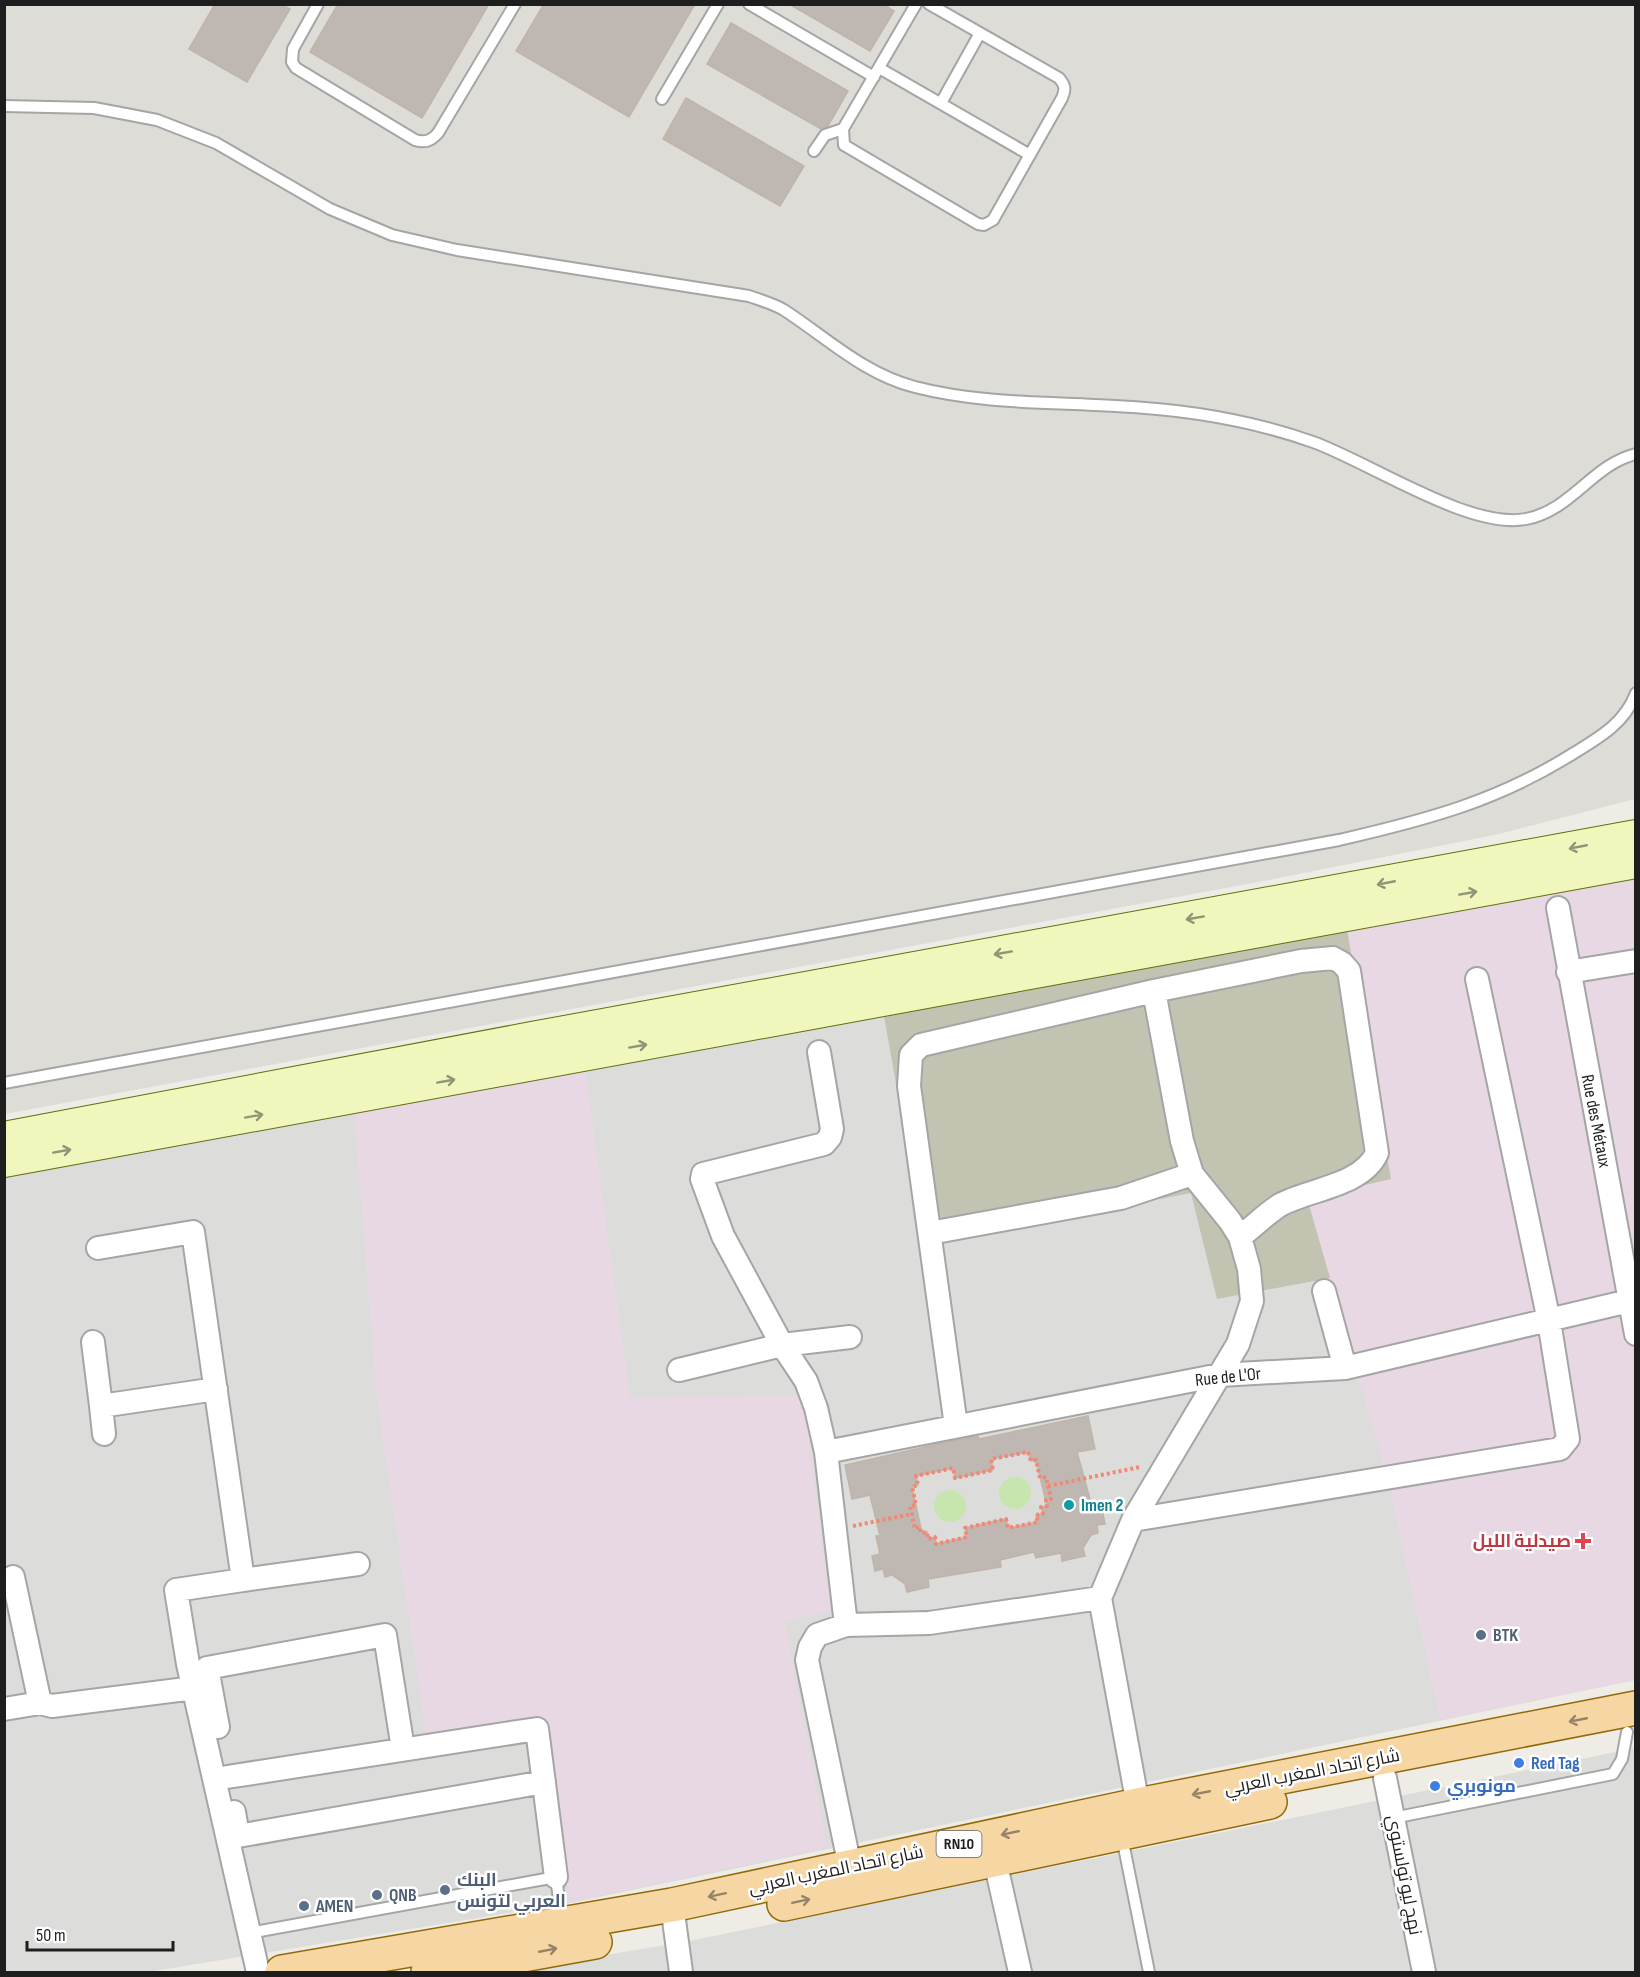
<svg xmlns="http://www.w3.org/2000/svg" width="1640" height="1977" viewBox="0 0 1640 1977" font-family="'Sofia Sans Condensed',Cairo,sans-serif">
<rect width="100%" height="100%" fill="#efece5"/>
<!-- residential -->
<path fill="#dcdcdb" d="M1555,891L1635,1680L570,1903L148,1972H5V1172L884,1016Z
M1635,1748V1972H504L684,1942Z"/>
<!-- industrial -->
<path fill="#e7d8e4" d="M1635,875V1680L1440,1720L1389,1485L1307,1198L1391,1179L1347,930Z
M585,1069L630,1397L803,1395L831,1611L785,1622L827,1847L570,1902L544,1716L426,1733L377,1399L354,1112Z"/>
<!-- airport -->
<path fill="#dddcd6" d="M5,5H1635V799L1499,834L1269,880L5,1114Z"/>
<!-- construction -->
<path fill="#c2c3b1" d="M1347,930L1391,1179L1307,1198L1330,1278L1217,1299L1191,1193L920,1244L917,1203L884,1016Z"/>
<!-- grass -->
<path fill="#c7e6ae" d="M999 1493a16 16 0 1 1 32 0a16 16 0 1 1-32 0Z
M934 1506a16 16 0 1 1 32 0a16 16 0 1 1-32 0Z"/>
<!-- building -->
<path fill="#bfb8b2" stroke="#c0b4a8" stroke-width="1.5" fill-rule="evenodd" d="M215,4H281L290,9L247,82L189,49Z
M338,4H489L422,118L310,52Z
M544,4H695L629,117L516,51Z
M789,4H883L894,11L870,51Z
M731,23L848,91L828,126L821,129L707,64Z
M686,98L804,166L780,206L663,139Z
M1088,1416L1095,1449L1077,1452L1093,1510L1102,1509L1105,1524L1097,1525L1098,1533L1091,1535L1083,1548L1085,1556L1062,1561L1061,1553L1036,1558L1034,1552L1000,1560L1001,1567L928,1579L929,1587L907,1592L905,1584L892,1575L885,1577L883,1569L875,1571L872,1556L880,1554L876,1536H880L870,1495L852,1499L845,1465L947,1442L978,1436L979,1439ZM1028,1452L1031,1461L1036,1460L1047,1506L1041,1507L1043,1514L1036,1515L1038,1522L1008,1528L1006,1519L965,1528L967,1537L936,1544L935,1537L928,1539L927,1532L922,1533L912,1487L918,1485L916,1476L953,1468L955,1478L993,1470L991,1459Z"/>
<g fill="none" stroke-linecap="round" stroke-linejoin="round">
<defs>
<path id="lane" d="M318,4L293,49L292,62L296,68L415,140C425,143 431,141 438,133L515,4
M749,4L874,77
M916,4L843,129L844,145L978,224L984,225L993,220L1062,98C1066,89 1065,85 1059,78L929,4
M879,68L1030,155
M662,99L718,4
M941,103L980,33
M4,106L94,108L157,120L216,143L330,209L392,235L457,250L749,296C760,300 774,304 784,310C827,338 864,374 915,387C981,404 1049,402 1115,406C1181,409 1251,420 1313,442C1369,462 1470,530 1526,519C1571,511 1593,464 1636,454
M814,151L825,135L843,129
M4,1083L1339,840C1426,820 1498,801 1574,753C1600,737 1625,723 1636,693
M1393,1818L1613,1774L1622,1759L1627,1732
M1122,1837L1149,1972
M249,1933L556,1877L562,1922"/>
<path id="street" d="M1558,908L1636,1334
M1568,972L1636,961
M819,1052L832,1129L830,1137L824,1144L703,1174L702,1179L723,1236L782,1345L806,1381L816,1408L826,1452L846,1625
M930,1233L1121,1198L1192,1174
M98,1248L193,1232L243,1580L176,1590L188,1664L258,1972
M1324,1291L1345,1368
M93,1342L101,1406L216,1389
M679,1370L782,1345L850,1337
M101,1406L104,1434
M956,1426L909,1086L911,1055L921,1045L1154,991L1301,961L1333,958L1342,963L1349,971L1377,1153C1362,1186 1309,1189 1280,1205C1266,1214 1253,1227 1240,1237
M826,1452L1220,1375L1345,1368L1629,1301
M1133,1520L1560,1449L1568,1439L1549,1321L1477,979
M13,1577L40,1703L52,1706L194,1688
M243,1580L358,1564
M4,1709L40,1703
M218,1727L207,1668L385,1635L403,1749
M227,1777L537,1729L556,1877
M1385,1778L1424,1972
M1138,1805L1100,1598L1133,1520L1238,1344L1252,1301L1249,1269L1240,1237L1230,1221L1192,1174L1182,1141L1154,991
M234,1812L238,1836L544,1782
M995,1861L1020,1972
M850,1867L807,1660L810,1647L817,1635L846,1625L929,1623L1100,1598
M672,1905L681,1972"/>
<path id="secondary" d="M4,1138L532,1038L1636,836
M4,1161L1636,862"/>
<path id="primary" d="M784,1904L1270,1802
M282,1972L672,1905L1138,1805L1636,1708
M428,1972L595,1942"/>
</defs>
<!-- lane casing -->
<use href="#lane" stroke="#a5a5a5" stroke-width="14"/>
<!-- street casing -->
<use href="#street" stroke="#a5a5a5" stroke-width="26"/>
<!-- secondary casing -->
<use href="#secondary" stroke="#5f700b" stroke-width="34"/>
<!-- primary casing -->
<use href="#primary" stroke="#906a09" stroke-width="36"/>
<!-- path -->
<path stroke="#f18774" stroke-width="4" stroke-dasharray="3 3" stroke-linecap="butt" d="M1028,1452L1031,1461L1036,1460L1040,1478L1046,1477L1051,1499L1046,1500L1047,1506L1041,1507L1043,1514L1036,1515L1038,1522L1008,1528L1006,1519L965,1528L967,1537L936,1544L935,1537L928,1539L927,1532L921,1533L920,1527L915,1529L910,1506L916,1505L912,1487L918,1485L916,1476L953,1468L955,1478L993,1470L991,1459Z
M1048,1486L1140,1467
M853,1526L912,1514"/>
<!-- lane -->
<use href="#lane" stroke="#fff" stroke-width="10"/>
<!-- street -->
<use href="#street" stroke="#fff" stroke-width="22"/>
<!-- secondary -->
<use href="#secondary" stroke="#f0f6bc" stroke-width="32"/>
<!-- primary -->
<use href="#primary" stroke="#f6d7a3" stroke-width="33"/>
</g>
<!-- one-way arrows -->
<defs><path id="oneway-shaft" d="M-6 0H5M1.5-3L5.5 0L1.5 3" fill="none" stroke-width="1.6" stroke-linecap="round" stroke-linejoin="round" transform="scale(1.5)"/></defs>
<g stroke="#929575">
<use href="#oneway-shaft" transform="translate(1578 847) rotate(169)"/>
<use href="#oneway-shaft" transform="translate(1386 883) rotate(169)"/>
<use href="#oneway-shaft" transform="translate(1468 893) rotate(-10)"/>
<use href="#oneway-shaft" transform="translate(1195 918) rotate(170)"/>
<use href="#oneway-shaft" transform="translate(1003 953) rotate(170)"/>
<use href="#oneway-shaft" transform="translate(638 1046) rotate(-10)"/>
<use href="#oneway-shaft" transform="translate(446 1081) rotate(-10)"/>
<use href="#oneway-shaft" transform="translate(254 1116) rotate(-10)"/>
<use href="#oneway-shaft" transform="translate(62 1151) rotate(-10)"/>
</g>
<g stroke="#958467">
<use href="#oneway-shaft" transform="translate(1578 1720) rotate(169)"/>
<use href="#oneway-shaft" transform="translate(1201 1793) rotate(169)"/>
<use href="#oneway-shaft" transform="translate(1010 1833) rotate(168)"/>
<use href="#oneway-shaft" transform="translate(717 1895) rotate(168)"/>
<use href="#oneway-shaft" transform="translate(801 1901) rotate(-12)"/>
<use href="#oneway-shaft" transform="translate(548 1950) rotate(-11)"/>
</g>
<!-- markers -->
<circle fill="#0f9aa8" stroke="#fff" stroke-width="2" cx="1069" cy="1505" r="6"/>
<path fill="#e0444e" stroke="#fff" stroke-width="2" d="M1580 1532h6v6h6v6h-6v6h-6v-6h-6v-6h6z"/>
<g fill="#5c6f8a" stroke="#fff" stroke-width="2">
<circle cx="1481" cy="1635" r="6"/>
<circle cx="445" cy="1890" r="6"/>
<circle cx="377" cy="1895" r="6"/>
<circle cx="304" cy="1906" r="6"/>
</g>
<g fill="#3f7fe0" stroke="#fff" stroke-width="2">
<circle cx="1519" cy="1763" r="6"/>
<circle cx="1435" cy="1786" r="6"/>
</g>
<g text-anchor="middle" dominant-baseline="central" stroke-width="5" stroke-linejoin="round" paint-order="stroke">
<!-- shield labels -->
<rect fill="#fff" stroke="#626262" stroke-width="1.5" x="936.5" y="1831" width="45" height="26" rx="4.5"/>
<g font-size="16" font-weight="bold" fill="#1e1e1e">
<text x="959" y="1844">RN10</text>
</g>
<!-- street labels -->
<g font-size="18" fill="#1e1e1e" stroke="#fff">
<text transform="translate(1596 1121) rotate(79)">Rue des Métaux</text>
<text transform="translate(1228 1377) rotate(-6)">Rue de L'Or</text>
<text transform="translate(1312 1772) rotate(-11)">شارع اتحاد المغرب العربي</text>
<text transform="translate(836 1870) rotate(-12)">شارع اتحاد المغرب العربي</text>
<text transform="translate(1404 1875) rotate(79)">نهج ليو تولستوي</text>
</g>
<!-- culture labels -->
<g font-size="18" font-weight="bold" fill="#0d838f" stroke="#fff" text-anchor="start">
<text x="1081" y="1505">Imen 2</text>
</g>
<!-- health labels -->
<g font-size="18" font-weight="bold" fill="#be3a42" stroke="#fff" text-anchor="end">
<text x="1571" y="1541">صيدلية الليل</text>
</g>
<!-- service labels -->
<g font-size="18" font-weight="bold" fill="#4e5e75" stroke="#fff" text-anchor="start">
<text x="1493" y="1635">BTK</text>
<text x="457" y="1880">البنك<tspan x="457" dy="21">العربي لتونس</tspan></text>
<text x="389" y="1895">QNB</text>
<text x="316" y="1906">AMEN</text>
</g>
<!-- shop labels -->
<g font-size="18" font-weight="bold" fill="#366cbe" stroke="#fff" text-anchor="start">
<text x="1531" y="1763">Red Tag</text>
<text x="1447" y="1786">مونوبري</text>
</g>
</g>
<!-- border -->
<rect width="1640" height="1977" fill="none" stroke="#1e1e1e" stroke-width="12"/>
<!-- scale -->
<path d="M27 1941v9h146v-9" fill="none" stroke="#1e1e1e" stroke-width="3"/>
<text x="36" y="1941" font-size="18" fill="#1e1e1e" stroke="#ffffff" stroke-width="4.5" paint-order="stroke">50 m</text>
</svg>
